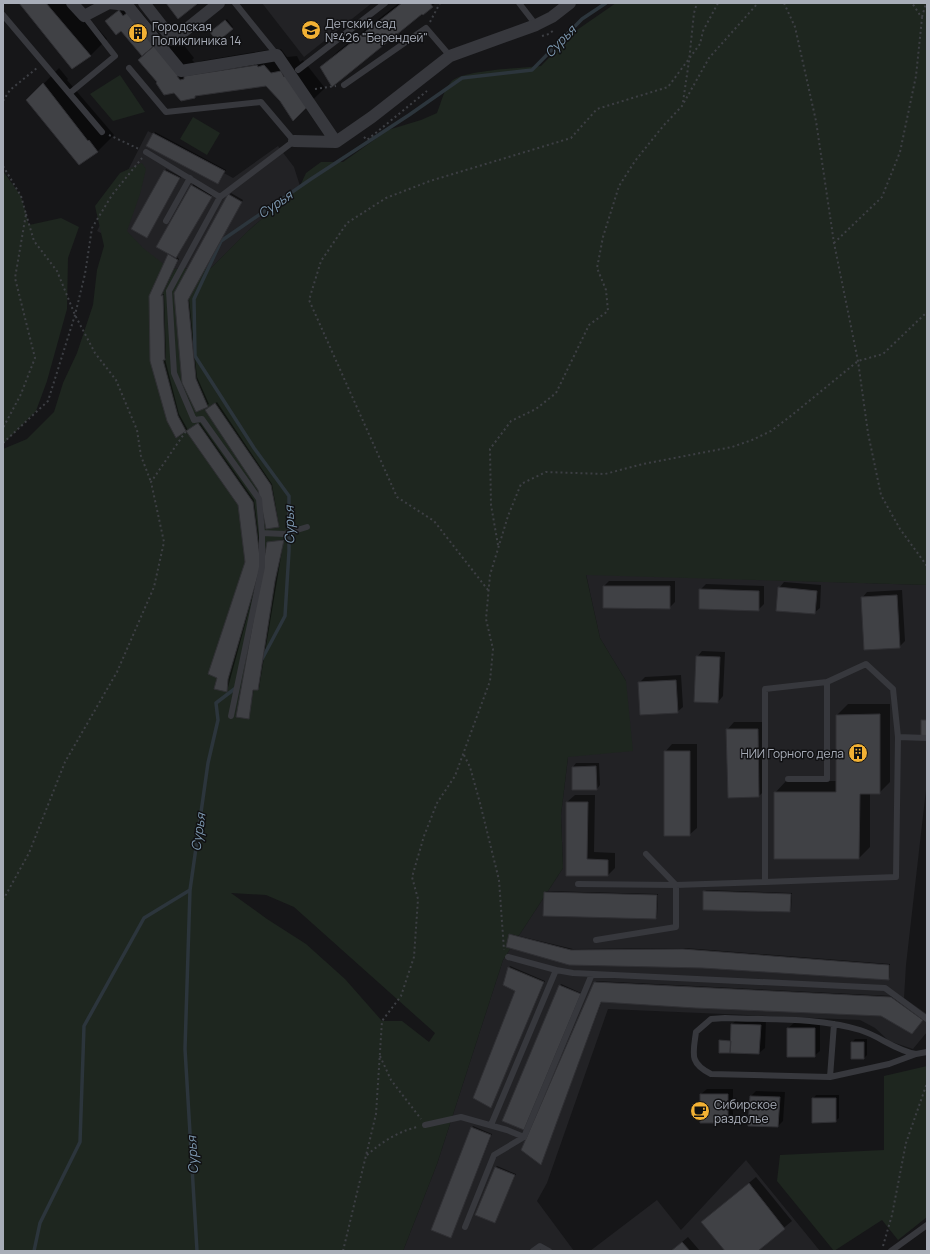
<svg xmlns="http://www.w3.org/2000/svg" width="930" height="1254" viewBox="0 0 930 1254" font-family="Manrope,sans-serif">
<rect width="100%" height="100%" fill="#161618"/>
<!-- built -->
<path fill="#222225" d="M262,3H372L304,57Z
M148,131L233,178L278,146L294,167L300,186L248,231L211,268L170,269L97,231Z
M586,574L927,585V781L906,965L904,998L927,1014V1032L913,1049L889,1041L875,1028L860,1020L608,1009L547,1183L537,1201L574,1251H403L437,1164L503,960L563,868L561,815L568,757L626,681L600,638Z
M746,1160L820,1251H590L657,1200L681,1230Z"/>
<!-- green -->
<path fill="#1e261f" fill-rule="evenodd" d="M616,3H927V585L586,575L600,638L626,681L633,751L568,757L561,815L563,868L503,960L437,1164L403,1251H3V449L27,439L54,412L63,383L77,353L93,305L97,270L104,246L95,206L120,173L142,163L146,169L140,194L127,231L143,248L170,269L211,268L248,231L300,186L306,173L321,162H343L388,130L421,120L437,113C441,103 444,89 451,82C461,70 524,68 541,66L574,32ZM231,893L266,895L294,907L435,1033L429,1042L402,1021H382L345,979L306,944L267,919Z
M120,75L145,112L113,121L90,94Z
M193,117L220,133L207,155L180,139Z
M3,171L21,196L29,225L61,218L79,227L68,258L67,309L47,381L36,411L5,442L3,447Z
M927,1066V1217L898,1240L882,1220L834,1251L777,1181L780,1155L884,1150V1076Z"/>
<!-- shadow -->
<path fill="#0007" d="M21,3H76L107,39L91,55L72,68Z
M399,3H436L390,40L389,39L321,68L337,52Z
M136,6L159,34L155,38L158,41L172,30L194,58L192,60L196,64L201,61L273,49L274,52L281,49L287,57L297,56L300,62L303,60L325,88L293,119L285,109L286,108L266,85L196,95L194,97L175,92L159,82L143,56L122,29L110,18L123,7L127,13Z
M227,19L233,27L217,40L211,32Z
M59,68L68,79L67,80L114,135L98,151L80,164L28,100Z
M155,132L226,170L220,181L218,183L154,134Z
M166,169L181,177L148,236L132,229Z
M193,184L212,195L177,257L179,259L162,295L164,294L166,358L165,359L179,414L188,430L200,423L254,500L262,562L227,691L215,688L246,563L239,505L187,430L176,436L150,296L170,253Z
M231,193L243,200L189,298L197,377L209,404L196,411L175,293Z
M217,402L272,484L279,525L278,526L259,489L208,409Z
M284,539L259,688L254,689L248,718L268,543Z
M609,581H675V602L669,608L604,586Z
M784,582L821,585L820,608L814,613L779,588Z
M706,584L764,586V604L758,610L700,590Z
M902,590L905,641L899,647L862,598L867,592Z
M702,651L725,652L723,696L718,702L697,657Z
M681,675L683,707L677,712L639,683L645,677Z
M848,704H890V782L879,793H870V847L859,858H775V793L786,781H837V715Z
M734,722H765L766,789L759,796L727,730Z
M672,744H697V828L689,835L665,752Z
M576,763H599L600,785L597,789H573V767Z
M575,795H595L594,852L615,853V868L608,875H567V802Z
M706,890L792,893L791,910L790,911L704,892Z
M546,891L658,894L657,917L656,918L545,892Z
M511,934L573,949L685,948L890,964V977L889,979L507,946Z
M510,966L545,981L491,1107L516,990L509,968Z
M596,981L893,996L924,1018L911,1032L882,1015L602,1001L541,1163Z
M561,984L581,993L525,1128L560,986Z
M738,1019L766,1020L765,1048L759,1053L720,1052V1041L732,1040V1024Z
M794,1023H820V1051L814,1056L788,1028Z
M855,1039H867V1055L864,1058L852,1043Z
M707,1089H733V1117L728,1122L701,1094Z
M756,1091L785,1092L783,1121L778,1126L751,1096Z
M816,1095H839V1118L835,1121L813,1099Z
M473,1126L492,1134L452,1235L472,1128Z
M497,1166L516,1174L495,1221L496,1167Z
M756,1177L792,1221L756,1251H727L710,1215Z
M688,1237L700,1251H671Z"/>
<g fill="none" stroke-linecap="round" stroke-linejoin="round">
<!-- stream -->
<path stroke="#2c353c" stroke-width="3.5" d="M261,661L285,616L289,551V496L254,448L195,356L194,299L221,241L311,179L409,115L462,78L532,70L582,19L606,3
M34,1251L40,1223L80,1142L84,1026L144,918L190,890
M197,1251L185,1049L190,890L208,763L218,720L216,703L237,687"/>
</g>
<!-- building -->
<path fill="#404145" stroke="#303034" d="M19,3H46L91,56L72,69Z
M166,3H196L197,4L178,19Z
M402,3H430L433,7L423,15L422,14L332,87L320,67Z
M132,9L155,45L142,56L121,31L116,35L105,21L119,10L123,16Z
M225,20L233,29L217,42L210,32Z
M155,45L179,74L177,76L180,80L184,79V76L257,65L258,67L264,65L271,73L281,71L284,77L286,75L310,104L293,121L280,101L266,86L195,96V98L181,101L174,93L164,95L156,83L157,82L138,60Z
M43,83L88,141L89,140L98,152L79,165L26,100Z
M153,133L225,171L218,184L146,146Z
M164,170L180,178L147,238L131,229Z
M191,185L212,197L176,258L156,247Z
M228,194L242,202L188,300L196,379L208,407L196,412L182,383L174,293Z
M168,254L178,260L161,296L163,295L165,360H163L178,416L186,431L176,438L167,421L150,361L149,296Z
M215,403L271,485L279,527L266,529L258,490L205,410Z
M198,423L253,502L261,565L228,679L227,692L214,689L217,678L208,674L245,562L238,505L186,431Z
M284,540L275,581L258,690H253L249,719L236,717L267,542Z
M603,586H670V609L603,608Z
M778,587L817,591L815,614L776,611Z
M699,589L759,591V611L699,609Z
M897,595L900,648L864,650L861,597Z
M696,656L720,657L718,703L694,702Z
M676,680L678,713L640,715L638,682Z
M880,714V794H860L859,859H774V792H836V715Z
M921,720H927V736H921Z
M726,729H758L759,797L728,798Z
M664,751H690V836H664Z
M596,766L597,790H572V767Z
M566,802H588L587,859L608,860V876H566Z
M703,891L791,894L790,912L703,910Z
M544,892L657,895L656,919L543,916Z
M509,934L571,950L683,949L889,965V980L702,968L569,965L506,947Z
M508,967L544,982L491,1108L473,1098L515,991L503,985Z
M594,982L891,997L923,1020L912,1034L881,1016L695,1008L601,1002L541,1165L521,1150Z
M559,985L581,994L524,1130L502,1121Z
M731,1024L761,1025L759,1054L730,1053Z
M787,1028H815V1057H787Z
M719,1040L731,1041L730,1053H719Z
M851,1042H864V1059H851Z
M700,1094H728V1123H700Z
M750,1096L780,1097L778,1127L748,1126Z
M812,1098H836V1122L812,1123Z
M471,1127L491,1135L451,1238L431,1230Z
M495,1167L515,1175L495,1223L475,1215Z
M749,1183L785,1229L758,1251H725L701,1222Z
M682,1242L690,1251H671Z"/>
<g fill="none" stroke-linecap="round" stroke-linejoin="round">
<!-- path -->
<path stroke="#3d3f44" stroke-width="2" stroke-dasharray="2 3" stroke-linecap="butt" d="M784,3L795,27L816,121L834,243L858,361L868,433L881,495L900,529L927,566
M922,17L926,3
M430,22L440,3
M542,36L549,34L554,30
M315,89L336,86
M3,101L10,90L37,68
M683,102L689,61L694,13L697,3
M109,135L139,149
M364,137L367,140L427,91
M3,166L21,196L26,214L15,278L35,358L21,394L3,428
M26,214L34,241L57,271L75,315L95,353L116,380L137,430L141,456L151,482
M834,243L882,197L900,152L916,76L922,18L912,3
M3,443L48,401L75,315L85,274L92,228L112,195L142,158
M498,545L491,505L490,449L511,421L536,409L556,393L589,325L608,311L606,290L597,268L603,237L619,186L635,161L664,125L682,106L709,58L758,3
M488,590L434,521L397,497L309,300L321,261L347,223L386,198L430,181L571,138L597,109L668,87L700,44L703,31L718,3
M464,755L470,767L480,803L499,880L504,950
M3,900L29,853L65,762L117,672L154,587L164,542L151,482L186,431
M380,1056L391,1080L421,1119
M367,1155C382,1142 397,1132 417,1127
M883,1246L892,1215L906,1143L927,1083
M343,1251L376,1114L382,1021L401,996L414,957L418,899L412,877L424,836L437,803L455,776L490,681L493,649L486,619L490,575L508,516L521,484L546,472L605,474L643,464L732,447L752,440L771,431L792,415L858,361L883,354L927,312"/>
<!-- service -->
<path stroke="#37383d" stroke-width="6" d="M235,3L277,55
M519,3L536,25
M3,15L102,132
M129,68L166,112L261,102L294,141L220,197L146,152
M298,70L385,3
M344,85L426,28L450,56
M70,93L115,56L84,16
M220,197L169,291L174,373L194,420L202,419L259,499L262,533V567L231,716
M166,221L190,178
M262,533L284,534L307,527
M866,664L893,689L898,737L896,877L765,882V689L827,682Z
M898,737L927,738
M788,779H827V682
M578,884L676,885L646,854
M596,940L676,927V885L765,882
M508,957L556,970
M916,1054C894,1050 880,1036 860,1030C817,1017 770,1020 725,1018L711,1019L696,1032C693,1054 689,1063 711,1074L830,1077L889,1064L916,1054L927,1052
M830,1077L834,1024
M425,1125L461,1117L507,1130L524,1137
M491,1125L556,970L573,973L885,988L927,1019
M465,1227L494,1155L524,1137L592,974
M533,1251L540,1246L549,1251
M891,1251L927,1225"/>
<!-- minor -->
<path stroke="#37383d" stroke-width="12" d="M72,3L84,16L109,3L127,5L181,71L277,55L336,142
M144,3L173,40L219,3
M294,141L336,142L372,117L450,56L536,25L552,17L570,3"/>
</g>
<!-- icons -->
<defs>
<symbol id="school-disc" viewBox="-11 -11 22 22"><circle r="9.5" fill="#f2b134" stroke="#111113"/><path d="M0-5L7-2L0 1L-7-2ZM-4 1L0 2.5L4 1V4Q0 6-4 4Z" fill="#111"/></symbol>
<symbol id="building-disc" viewBox="-11 -11 22 22"><circle r="9.5" fill="#f2b134" stroke="#111113"/><path d="M-4-6H4V6H1V3H-1V6H-4ZM-2.5-4.3h1.7v1.8h-1.7ZM.8-4.3h1.7v1.8H.8ZM-2.5-1h1.7V.8h-1.7ZM.8-1h1.7V.8H.8Z" fill="#111"/></symbol>
<symbol id="cafe-disc" viewBox="-11 -11 22 22"><circle r="9.5" fill="#f2b134" stroke="#111113"/><path d="M-5.5-4.5H6V0H3Q3 3.5 0 3.5H-2.5Q-5.5 3.5-5.5 0ZM3-3.2v2h1.7v-2ZM-6 4.5H4V6H-6Z" fill="#111"/></symbol>
</defs>
<g fill-rule="evenodd">
<use href="#school-disc" x="300" y="19" width="22" height="22"/>
<use href="#building-disc" x="127" y="22" width="22" height="22"/>
<use href="#building-disc" x="847" y="742" width="22" height="22"/>
<use href="#cafe-disc" x="689" y="1100" width="22" height="22"/>
</g>
<g text-anchor="middle" dominant-baseline="central" stroke-width="3" stroke-linejoin="round" paint-order="stroke">
<!-- poi labels -->
<g font-size="12" fill="#a8adb8" stroke="#111113" text-anchor="start">
<text x="325" y="23">Детский сад<tspan x="325" dy="14">№426 "Берендей"</tspan></text>
<text x="152" y="26">Городская<tspan x="152" dy="14">Поликлиника 14</tspan></text>
<text x="844" y="753" text-anchor="end">НИИ Горного дела</text>
<text x="714" y="1104">Сибирское<tspan x="714" dy="14">раздолье</tspan></text>
</g>
<!-- water labels -->
<g font-size="13" font-style="italic" fill="#7f9bb3" stroke="#111113">
<text transform="translate(560 41) rotate(-46)">Сурья</text>
<text transform="translate(275 204) rotate(-34)">Сурья</text>
<text transform="translate(289 525) rotate(-91)">Сурья</text>
<text transform="translate(198 832) rotate(-82)">Сурья</text>
<text transform="translate(192 1155) rotate(-93)">Сурья</text>
</g>
</g>
<!-- border -->
<rect width="930" height="1254" fill="none" stroke="#a8adb8" stroke-width="8"/>
</svg>
